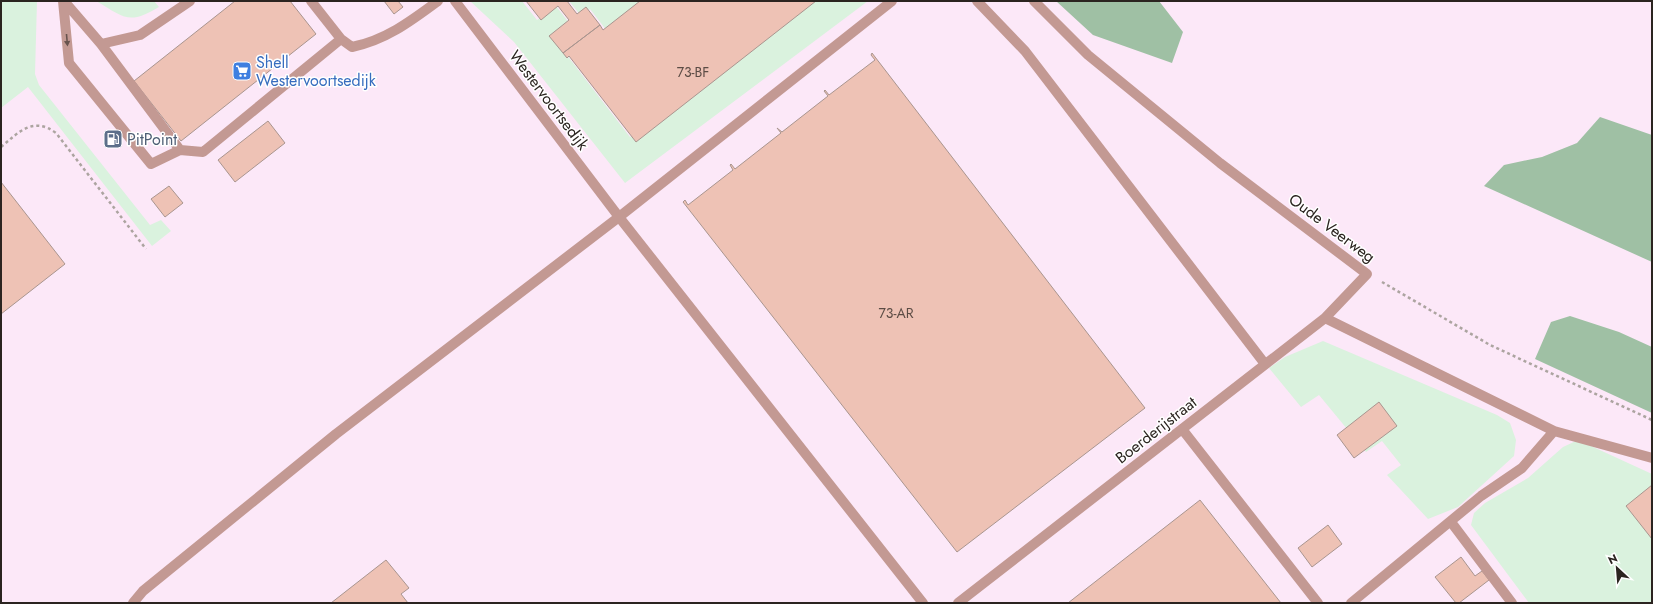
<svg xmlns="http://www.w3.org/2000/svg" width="1653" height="604" viewBox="0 0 1653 604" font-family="Jost,sans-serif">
<rect width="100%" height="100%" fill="#fff7f3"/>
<!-- industrial -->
<path fill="#fce8f8" d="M1,1H1652V603H1Z"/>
<!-- green -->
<path fill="#daf2de" d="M1,1H37L35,74L39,85L150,225L161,220L171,231L152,246L28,87L1,108Z
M96,1H154L159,7C129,25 125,18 96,1Z
M470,1H522L537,20L556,6L570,24L553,37L630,137L808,1H868L625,183L514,42Z
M569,1H647L607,31L590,9L581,16Z
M1323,341L1497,415L1510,423L1516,440L1514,456L1458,507L1428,519L1387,475L1401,465L1382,441L1366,452L1319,395L1301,407L1269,368L1285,357Z
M1578,440L1652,474V603H1529L1471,525L1474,513L1485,503L1528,478L1563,447Z"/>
<!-- forest -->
<path fill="#9fc0a4" d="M1056,1H1159L1183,32L1172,63L1093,35Z
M1600,117L1652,135V262L1484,186L1504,165L1542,157L1577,143Z
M1570,316L1619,332L1652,347V413L1535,359L1551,322Z"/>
<!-- building -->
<path fill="#eec2b5" stroke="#a9958f" d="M235,1H290L316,34L181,141L134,81Z
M384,1H398L403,7L394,14Z
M526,1H567L577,14L586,7L600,25L563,53L549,36L569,20L558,6L541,20Z
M640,1H816L636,142L569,56L567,58L563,53L600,25L603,30Z
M872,53L1145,408L957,552L683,202L685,200L688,205L733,170L730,165L731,164L735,169L781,133L777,128L782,132L828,96L824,91L825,90L829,95L875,60L871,55Z
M268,121L285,143L235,182L218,160Z
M1,182L65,264L1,314Z
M169,186L183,203L165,217L151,199Z
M1379,402L1397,426L1354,458L1337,435Z
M1652,485V539L1626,506Z
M1200,500L1281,603H1068Z
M1328,525L1342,544L1312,567L1298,548Z
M1461,557L1475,576L1482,571L1489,580L1459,603H1456L1435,577Z
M386,560L409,588L401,594L408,603H331Z"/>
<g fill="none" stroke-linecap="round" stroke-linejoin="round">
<!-- path -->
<path stroke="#aca4a0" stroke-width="2.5" stroke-dasharray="3 3" stroke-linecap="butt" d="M1,147C19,132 33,116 56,133L146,249
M1382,282L1490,345L1652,420"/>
<!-- service -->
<path stroke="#c39993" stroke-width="10" d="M63,1L69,63L151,164L180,150
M64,1L101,44L180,150L203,152L341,39
M311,1L341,39L352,47C386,40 411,21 438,1
M101,44L140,35L190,1"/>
<!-- minor -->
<path stroke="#c39993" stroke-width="10" d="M455,1L619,217L923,603
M977,1L1025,51L1265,364
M1325,318L1554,431L1522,468L1481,496L1351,603
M1182,429L1318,603
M1554,431L1652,458
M1451,522L1512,603
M133,603L143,591L336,434L619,217L892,1
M958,603L1325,318L1367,274L1220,163L1088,55L1034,1"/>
</g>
<!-- one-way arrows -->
<defs><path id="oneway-solid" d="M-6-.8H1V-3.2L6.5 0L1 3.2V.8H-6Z"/></defs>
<use fill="#68534e" href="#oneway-solid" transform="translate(67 40) rotate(85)"/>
<!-- icons -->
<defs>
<symbol id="supermarket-square" viewBox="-11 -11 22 22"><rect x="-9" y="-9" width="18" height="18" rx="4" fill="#3f7fe0" stroke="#fff"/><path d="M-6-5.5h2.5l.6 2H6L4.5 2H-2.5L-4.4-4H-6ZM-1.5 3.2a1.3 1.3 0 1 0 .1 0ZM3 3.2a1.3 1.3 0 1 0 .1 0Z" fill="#fff"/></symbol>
<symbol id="fuel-square" viewBox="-11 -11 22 22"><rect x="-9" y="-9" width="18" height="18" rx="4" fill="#5c6f8a" stroke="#fff"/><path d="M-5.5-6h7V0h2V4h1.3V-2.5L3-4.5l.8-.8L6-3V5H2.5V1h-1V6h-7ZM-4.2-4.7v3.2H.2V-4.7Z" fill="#fff"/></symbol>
</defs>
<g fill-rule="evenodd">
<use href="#supermarket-square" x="231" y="60" width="22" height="22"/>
<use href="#fuel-square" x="102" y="128" width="22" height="22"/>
</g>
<g text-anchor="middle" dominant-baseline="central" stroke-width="3" stroke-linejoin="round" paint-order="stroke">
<!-- number labels -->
<g font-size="14" fill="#5c4c45">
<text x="693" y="72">73-BF</text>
<text x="896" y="313">73-AR</text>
</g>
<!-- shop labels -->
<g font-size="16" fill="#366cbe" stroke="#fff" text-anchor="start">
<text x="256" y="62">Shell<tspan x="256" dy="18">Westervoortsedijk</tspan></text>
</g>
<!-- street labels -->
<g font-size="16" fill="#2b2420" stroke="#fff">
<text transform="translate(549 100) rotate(53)">Westervoortsedijk</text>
<text transform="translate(1332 228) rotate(37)">Oude Veerweg</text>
<text transform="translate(1156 430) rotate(-38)">Boerderijstraat</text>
</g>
<!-- service labels -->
<g font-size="16" fill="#4e5e75" stroke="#fff" text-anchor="start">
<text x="127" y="139">PitPoint</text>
</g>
</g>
<!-- border -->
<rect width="1653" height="604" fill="none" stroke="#2b2420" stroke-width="4"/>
<!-- north arrow -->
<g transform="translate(1617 568) rotate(334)" stroke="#ffffff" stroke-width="3" paint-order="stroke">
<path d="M0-3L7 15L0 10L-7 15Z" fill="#2b2420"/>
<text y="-6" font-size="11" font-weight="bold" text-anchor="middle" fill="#2b2420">N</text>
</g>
</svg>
